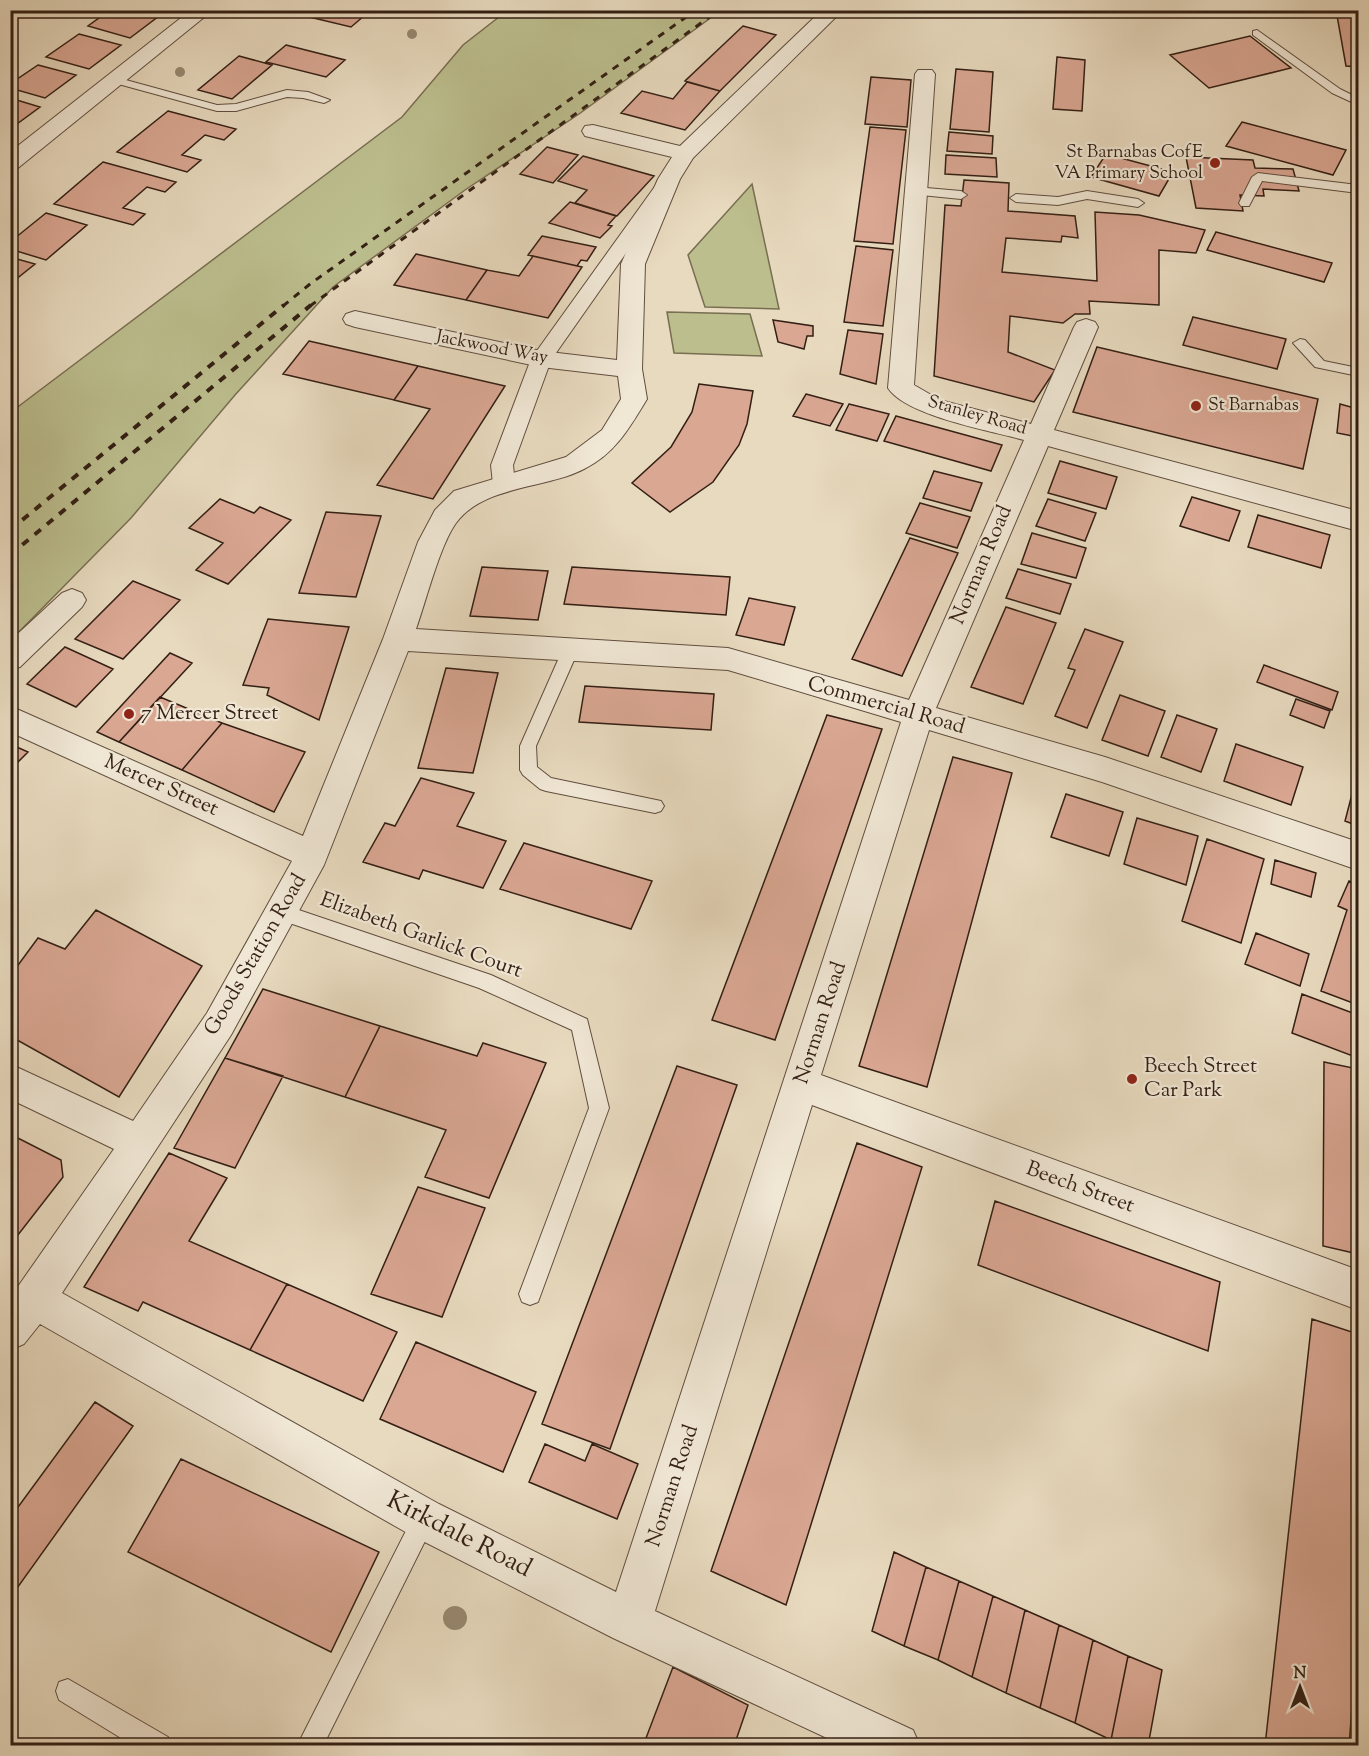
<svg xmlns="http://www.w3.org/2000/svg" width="1369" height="1756" viewBox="0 0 1369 1756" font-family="'Sorts Mill Goudy',serif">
<rect width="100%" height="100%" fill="#e8dabf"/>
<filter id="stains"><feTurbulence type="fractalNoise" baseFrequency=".00333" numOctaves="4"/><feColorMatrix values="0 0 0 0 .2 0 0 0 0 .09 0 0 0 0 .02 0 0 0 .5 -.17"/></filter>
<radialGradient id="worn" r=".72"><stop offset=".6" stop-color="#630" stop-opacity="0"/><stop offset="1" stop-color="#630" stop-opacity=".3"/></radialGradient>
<!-- green -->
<path fill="#bcbe8e" stroke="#786e51" stroke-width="1.5" d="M508,10L720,11L579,114L465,190L333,287L235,395L131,518L11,640V412L402,117L463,45Z
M752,184L779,309L705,307L688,255Z
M667,312L750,314L762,356L674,353Z"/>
<!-- building -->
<path fill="#daa793" stroke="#331f14" stroke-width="1.5" d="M110,10H138L159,16L130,38L88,26Z
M301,10H371L351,27L297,14Z
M1336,10H1358V67L1346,66Z
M743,26L776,35L720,91L685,81Z
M79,34L121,45L89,69L46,57Z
M1250,36L1291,68L1209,88L1170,55Z
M286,45L345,60L326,77L266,62Z
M239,56L272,65L232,99L198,90Z
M1057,57L1085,60L1082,111L1053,109Z
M38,65L76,75L45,98L10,88V84Z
M956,69L993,72L989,132L950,129Z
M871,77L911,80L907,127L865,124Z
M687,82L720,91L685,130L621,113L642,91L673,99Z
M10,98L40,107L10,129Z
M168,111L236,129L224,140L205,135L182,155L201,160L187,172L117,152Z
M1242,122L1346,150L1333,175L1226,146Z
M870,127L906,130L893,244L854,241Z
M949,132L993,136L992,154L947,151Z
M547,147L578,155L553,183L520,174Z
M1106,154L1173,172L1159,196L1091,177Z
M946,155L996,158L997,177L945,174Z
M583,156L654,176L617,216L575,203L587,190L558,181Z
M1186,157L1253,160L1255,168L1293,169L1299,191L1263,189L1264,196L1240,195L1243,211L1196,208Z
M103,162L176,182L165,192L147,187L123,208L145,214L133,225L54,204Z
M964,180L1009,183L1008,211L1075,216L1078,238L1062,236L1061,242L1006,238L1002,272L1097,281L1095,212L1139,215L1205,230L1196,253L1159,250V305L1089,301L1090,314H1075L1063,323L1010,316L1008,352L1055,370L1034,402L934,376L945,205L961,206Z
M570,202L616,216L608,225L612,226L600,238L549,223Z
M46,213L87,225L46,260L10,249V242Z
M1216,232L1332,263L1324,282L1207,250Z
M542,236L596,247L587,261L581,260L577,266L528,255Z
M856,246L893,250L883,326L844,322Z
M416,254L487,270L466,300L394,285Z
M533,256L582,267L548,318L466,300L487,270L519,276Z
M10,257L35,264L10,284Z
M1193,317L1286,339L1277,369L1183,345Z
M773,320L813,326V336H807L804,349L778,342Z
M848,330L883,334L876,384L840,374Z
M309,341L418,366L394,400L283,374Z
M1097,347L1318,399L1303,469L1073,412Z
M418,366L505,386L433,499L377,485L430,409L394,400Z
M699,384L753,391L747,424L739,445L713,482L670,512L632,483L671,447L692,412Z
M806,394L843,404L830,426L793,416Z
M849,404L889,414L877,441L836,430Z
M1340,404L1358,409V437L1337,433Z
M896,416L1002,445L991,471L884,441Z
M1060,461L1117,477L1106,509L1048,493Z
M934,471L982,483L971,511L923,498Z
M1192,497L1240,511L1229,541L1180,526Z
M220,499L254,513L260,507L291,520L228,584L196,570L223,543L189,528Z
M1048,499L1096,513L1085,541L1036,526Z
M920,503L970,517L957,548L906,533Z
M326,512L381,516L356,597L299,593Z
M1258,515L1330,535L1321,568L1248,547Z
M1032,533L1086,548L1076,578L1021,564Z
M910,538L958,553L902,676L852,659Z
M482,567L548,571L538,620L470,616Z
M572,567L730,577L726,615L564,604Z
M1018,569L1071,584L1060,614L1006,598Z
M133,581L180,600L123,659L75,639Z
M749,598L795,607L784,645L736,635Z
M1006,607L1056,623L1023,704L971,687Z
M268,619L349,627L319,720L267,695L269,688L243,685Z
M1085,629L1123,642L1087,728L1055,716L1075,670L1068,668Z
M65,647L113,669L76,707L27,684Z
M170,653L192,663L119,742L97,732Z
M1264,665L1338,692L1332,710L1257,682Z
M446,668L498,673L473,773L418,768Z
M585,686L714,694L711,730L579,722Z
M1120,695L1165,711L1148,756L1102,740Z
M160,697L222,723L182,770L119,742Z
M1296,699L1330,711L1324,728L1290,715Z
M827,715L882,729L775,1040L712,1020Z
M1177,715L1217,729L1201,772L1161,757Z
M222,723L305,752L274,812L182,770Z
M10,744L28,752L10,770Z
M1236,744L1303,767L1291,805L1224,781Z
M953,757L1012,773L927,1087L859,1066Z
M1358,771V826L1345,821Z
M421,778L474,793L457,826L506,841L483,888L423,870L419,879L363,862L385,823L395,826Z
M1066,794L1123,812L1109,856L1051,837Z
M1137,818L1198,836L1186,885L1124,864Z
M1207,839L1264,859L1241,943L1182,921Z
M524,843L652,881L631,929L500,889Z
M1275,860L1316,873L1311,897L1271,884Z
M1349,881L1358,885V1005L1321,991L1347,910L1338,906Z
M96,910L202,966L119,1097L10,1036V976L38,938L65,949Z
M1256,933L1309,954L1300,986L1245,964Z
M263,989L380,1026L345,1097L225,1058Z
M1302,994L1358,1015V1058L1292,1033Z
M380,1026L477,1056L483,1043L546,1063L489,1198L425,1177L446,1130L345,1097Z
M225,1058L283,1076L235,1168L174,1148Z
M1324,1062L1358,1069V1254L1323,1246Z
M677,1066L737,1085L610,1449L542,1424Z
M10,1134L61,1160L63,1177L14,1240L10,1238Z
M857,1143L922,1167L786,1605L711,1571Z
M169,1153L227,1178L189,1241L287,1284L250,1350L143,1302L138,1311L84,1287Z
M418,1187L485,1208L442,1317L371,1294Z
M995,1201L1220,1282L1208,1351L978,1265Z
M287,1284L397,1332L363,1401L250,1350Z
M1312,1319L1358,1334V1629L1349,1746H1265Z
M416,1342L536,1392L503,1472L380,1419Z
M95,1402L133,1426L10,1598V1518Z
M545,1444L585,1461L592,1444L638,1464L617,1519L529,1482Z
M181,1459L379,1552L331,1652L128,1552Z
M894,1552L926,1567L904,1646L872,1631Z
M926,1567L959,1581L938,1660L904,1646Z
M959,1581L993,1596L972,1677L938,1660Z
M993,1596L1025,1610L1006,1693L972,1677Z
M1025,1610L1059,1625L1040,1708L1006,1693Z
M1059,1625L1093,1640L1075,1723L1040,1708Z
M1093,1640L1128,1656L1111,1740L1075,1723Z
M1128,1656L1162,1670L1148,1746H1124L1111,1740Z
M673,1667L748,1705L734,1746H643Z"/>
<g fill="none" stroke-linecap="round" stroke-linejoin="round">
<defs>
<path id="service" d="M1257,30L1340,89L1358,98V105L1332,93L1253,35V31Z
M115,77L217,105L236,104L287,90L308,92L330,100L324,103L303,98L287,97L236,111H217L111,82V78Z
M1258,173L1358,185V193L1262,181L1249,206H1241L1239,203L1252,177Z
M915,187L961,191L967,195L961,199L911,194V188Z
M1087,191L1138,199L1144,203L1138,207L1087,199L1058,205L1016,202L1010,198L1016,194L1058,197Z
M1300,339L1305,340L1324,361L1358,368V376L1315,367L1293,343Z
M570,645L576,647L578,651L536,746L537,767L551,778L661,801L664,806L661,811L655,813L546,791L540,789L523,775L520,770V746L562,651L564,647Z
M281,904L491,975L587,1019L609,1108L538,1302L530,1305L522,1302L519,1294L589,1108L572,1030L479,988L275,918L272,912L275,906Z
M424,1507L432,1511L436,1519L432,1527L323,1746H297L416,1511Z
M68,1679L168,1737L171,1746H134L59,1700L56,1691L59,1682Z"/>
<path id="pedestrian" d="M662,184L668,185L671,189L551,360L513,465L515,484L512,489L504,492L496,489L493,484L491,465L531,359L656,185Z"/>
<path id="minor" d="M822,10H843L693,158L680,179L645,264L642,369L647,399C630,427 615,454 584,469C546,489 484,485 456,523C440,545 426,601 416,629L728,648L909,700L1024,440C992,431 906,416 888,388L915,74L918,70H932L935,74L914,385L940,400L1031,424L1074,327L1077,322L1086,319L1095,322L1098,327L1054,430L1358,511V531L1048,446L936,708L1105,757L1358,842V870L1102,782L929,730L821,1075L1358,1270V1310L812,1105L655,1611L913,1730L920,1746H844L613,1638L409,1534L40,1324L24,1344L10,1350V1298L114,1149L10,1099V1064L133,1121L207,1013L292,861L10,732V706L303,836L383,639L418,542L435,510L454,491L566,457L602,430L621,399L618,376L541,367L355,327L346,324L343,319L346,314L355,311L541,351L617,360L621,264L658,179L672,157L585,136L582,131L585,126L593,125L680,146ZM408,651L728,670L901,722L616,1592L439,1504L62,1293L231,1035L324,865Z
M72,589L82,593L86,600L82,607L20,667L10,670V641L62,593Z"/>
<path id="tertiary" d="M191,10H213L18,168L10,169V152Z"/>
</defs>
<!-- service casing -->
<use href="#service" stroke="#604e3f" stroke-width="2"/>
<!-- pedestrian casing -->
<use href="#pedestrian" stroke="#604e3f" stroke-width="2"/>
<!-- minor casing -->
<use href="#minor" stroke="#604e3f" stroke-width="2"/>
<!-- tertiary casing -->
<use href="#tertiary" stroke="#604e3f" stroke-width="2"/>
<!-- service -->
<use href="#service" fill="#f0e7d5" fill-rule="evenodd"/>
<!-- pedestrian -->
<use href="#pedestrian" fill="#f0e7d5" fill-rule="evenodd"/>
<!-- minor -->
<use href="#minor" fill="#f0e7d5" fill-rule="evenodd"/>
<!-- tertiary -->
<use href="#tertiary" fill="#f0e7d5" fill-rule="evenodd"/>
<!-- rail-far1 -->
<path stroke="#331f14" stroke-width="3" stroke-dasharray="7 7" stroke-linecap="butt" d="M283,306L310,284L696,10
M310,306L719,10"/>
<!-- rail -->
<path stroke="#331f14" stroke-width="4" stroke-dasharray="8 8" stroke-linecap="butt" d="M10,530L284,305
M10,555L311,305"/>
</g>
<!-- trees -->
<g fill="#978971">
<circle cx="412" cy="34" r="5"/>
<circle cx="180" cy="72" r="5"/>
<circle cx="455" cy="1618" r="12"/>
</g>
<!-- markers -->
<g fill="#8f2418" stroke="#f0e7d5" stroke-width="2">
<circle cx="1215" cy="163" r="6"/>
<circle cx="1196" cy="406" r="6"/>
<circle cx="129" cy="714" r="6"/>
<circle cx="1132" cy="1079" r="6"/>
</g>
<g text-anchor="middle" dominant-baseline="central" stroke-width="4.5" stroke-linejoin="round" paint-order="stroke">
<!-- far-poi labels -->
<g font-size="18" fill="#331f14" stroke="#f0e7d5" text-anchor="end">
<text x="1203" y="153">St Barnabas CofE<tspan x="1203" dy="21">VA Primary School</tspan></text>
<text x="1208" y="406" text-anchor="start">St Barnabas</text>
</g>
<!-- far-street labels -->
<g font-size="18" fill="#331f14" stroke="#f0e7d5">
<text transform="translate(492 348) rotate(11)">Jackwood Way</text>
<text transform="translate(977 416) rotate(16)">Stanley Road</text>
</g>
<!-- street labels -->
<g font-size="21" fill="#331f14" stroke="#f0e7d5">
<text transform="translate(982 565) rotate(-67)">Norman Road</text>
<text transform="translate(886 706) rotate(16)">Commercial Road</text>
<text transform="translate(161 786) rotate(24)">Mercer Street</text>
<text transform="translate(421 936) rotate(20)">Elizabeth Garlick Court</text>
<text transform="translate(256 955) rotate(-60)">Goods Station Road</text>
<text transform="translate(821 1023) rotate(-72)">Norman Road</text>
<text transform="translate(1080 1188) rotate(20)">Beech Street</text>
<text transform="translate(673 1486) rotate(-72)">Norman Road</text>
</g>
<!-- poi labels -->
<g font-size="21" fill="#331f14" stroke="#f0e7d5" text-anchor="start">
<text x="141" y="714">7 Mercer Street</text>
<text x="1144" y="1067">Beech Street<tspan x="1144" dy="24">Car Park</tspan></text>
</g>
<!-- near-street labels -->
<g font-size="26" fill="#331f14" stroke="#f0e7d5">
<text transform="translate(459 1535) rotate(27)">Kirkdale Road</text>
</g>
</g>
<!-- margin -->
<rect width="1369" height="1756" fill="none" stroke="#e8dabf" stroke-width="36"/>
<rect x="12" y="12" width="1345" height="1732" fill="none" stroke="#331f14" stroke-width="3"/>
<rect x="18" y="18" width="1333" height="1720" fill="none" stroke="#331f14" stroke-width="1.5"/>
<!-- north arrow -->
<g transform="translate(1300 1687)" stroke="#f0e7d5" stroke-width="4.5" paint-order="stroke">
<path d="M0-4.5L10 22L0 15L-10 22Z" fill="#331f14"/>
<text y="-9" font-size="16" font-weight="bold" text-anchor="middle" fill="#331f14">N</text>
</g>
<rect width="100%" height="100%" filter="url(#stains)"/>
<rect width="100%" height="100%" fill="url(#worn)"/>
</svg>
